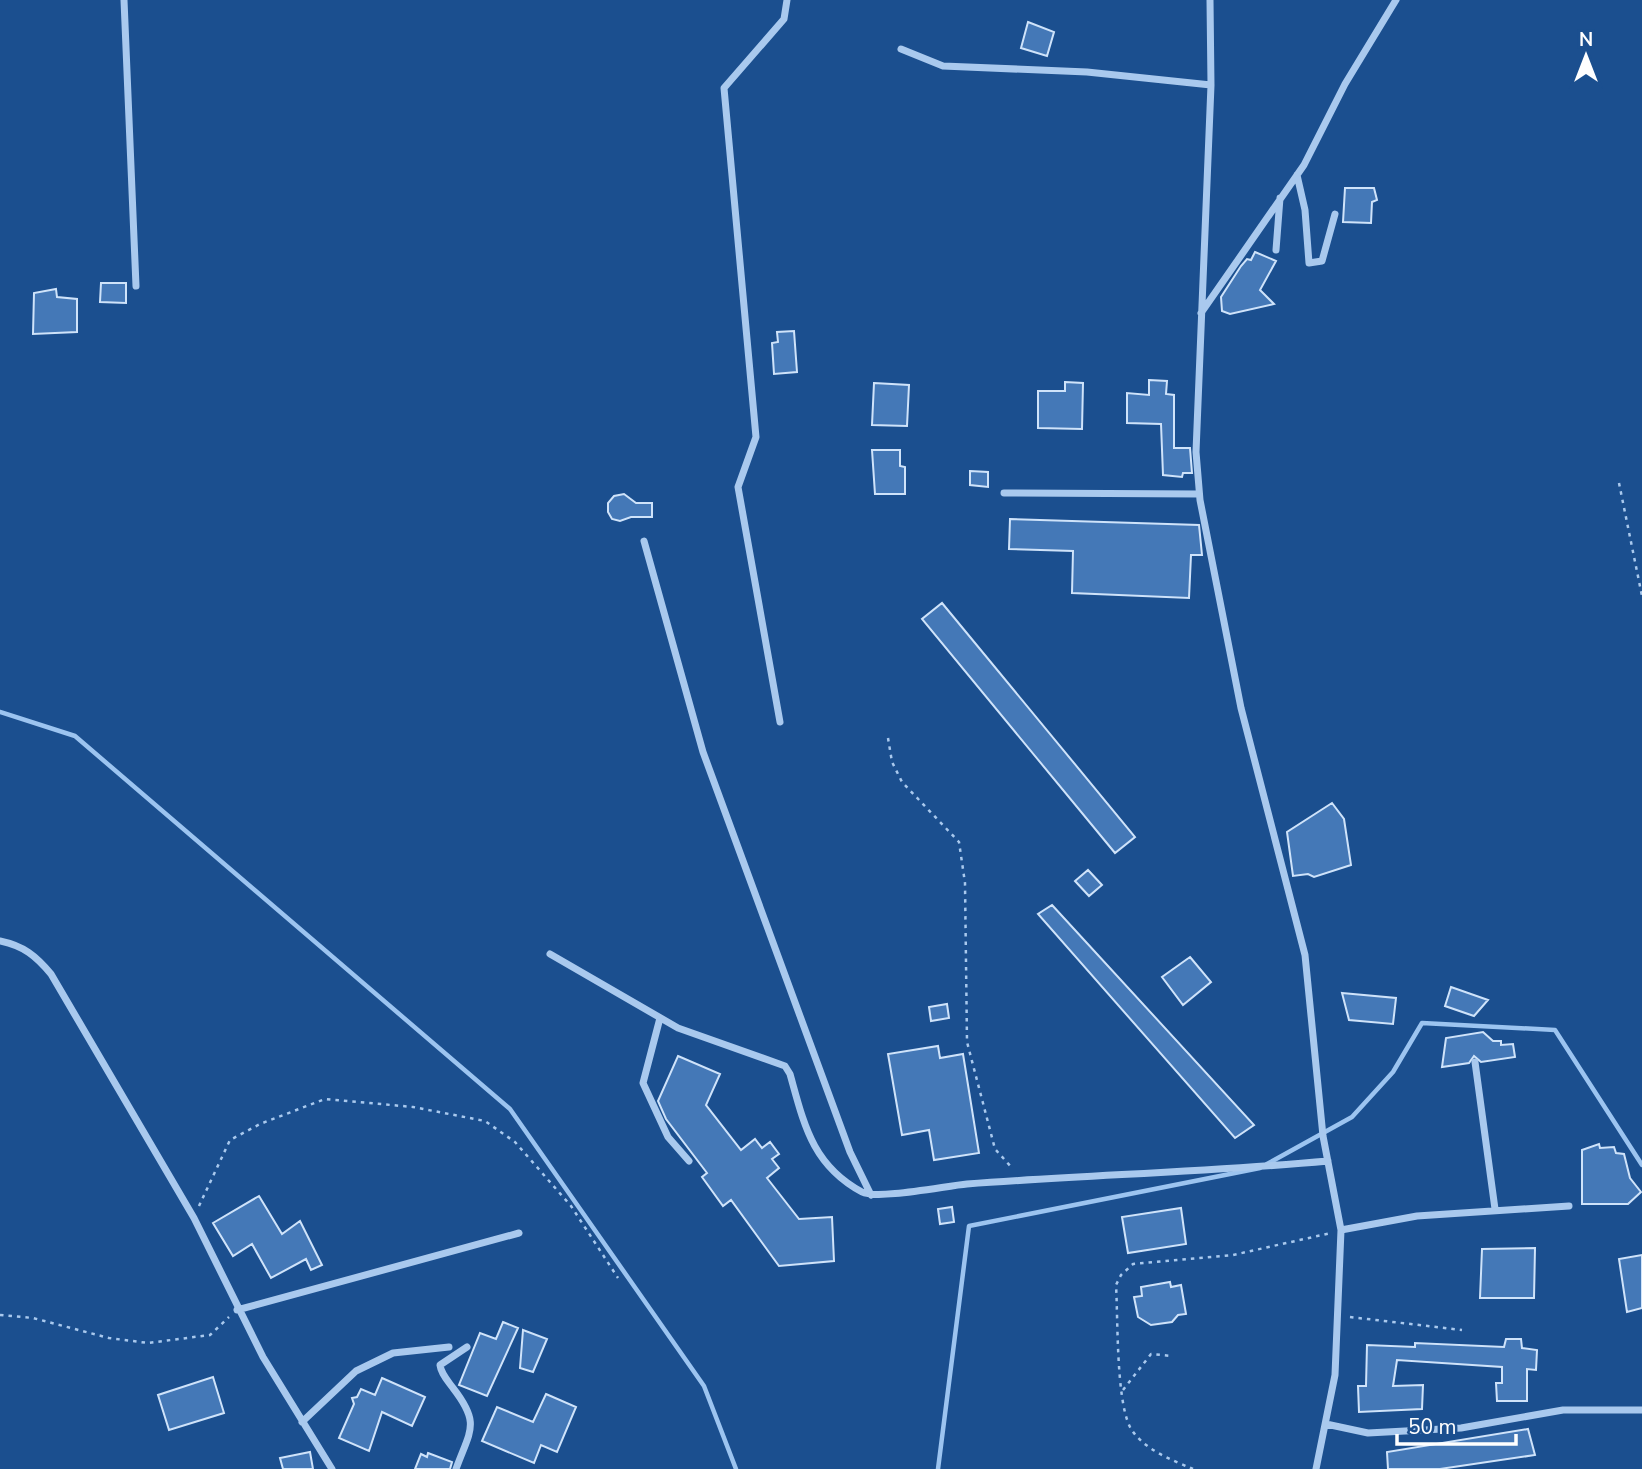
<svg xmlns="http://www.w3.org/2000/svg" width="1642" height="1469" viewBox="0 0 1642 1469" font-family="'Nunito Sans',sans-serif">
<rect width="100%" height="100%" fill="#1b4f8f"/>
<g fill="none" stroke-linecap="round" stroke-linejoin="round">
<!-- stream -->
<path stroke="#9cc4f0" stroke-width="4.5" d="M0,712L75,736L510,1109L704,1386L736,1469
M1267,1164L1352,1117L1393,1072L1422,1023L1555,1030L1642,1165
M938,1469L969,1226L1260,1168"/>
</g>
<!-- building -->
<path fill="#4478b7" stroke="#cfe3fa" stroke-width="2" d="M1028,22L1054,32L1047,56L1021,48Z
M1345,188H1374L1377,200L1372,202L1371,223L1343,222Z
M1255,252L1276,261L1260,290L1274,304L1230,314L1222,311L1221,297L1241,266L1247,259L1251,260Z
M101,283H126V303L100,302Z
M56,289L57,297L77,299V332L33,334L34,293Z
M794,331L797,372L774,374L772,343L778,342L777,332Z
M1149,380L1167,381L1166,394L1174,395V448H1190L1192,473H1183L1182,477L1163,475L1161,424L1127,423V393L1149,395Z
M1065,382L1083,383L1082,429L1038,428V391H1065Z
M874,383L909,385L907,426L872,425Z
M872,450H900V466L905,467V494H875Z
M970,471L988,472V487L970,485Z
M624,494L636,503H652V517H631L620,521L612,519L608,512V503L614,496Z
M1010,519L1199,525L1202,555H1191L1189,598L1072,593L1073,551L1009,549Z
M942,603L1135,837L1115,853L922,619Z
M1332,803L1344,819L1351,865L1314,877L1308,874L1293,876L1287,832Z
M1088,870L1102,885L1089,896L1075,881Z
M1052,905L1254,1125L1235,1138L1038,914Z
M1190,957L1211,982L1183,1005L1162,977Z
M1451,987L1488,1000L1474,1016L1445,1006Z
M1342,993L1396,998L1393,1024L1349,1020Z
M947,1004L949,1018L931,1021L929,1007Z
M1483,1032L1493,1041H1501V1045L1513,1044L1515,1057L1481,1062L1474,1056L1469,1063L1442,1067L1446,1038Z
M938,1046L940,1058L963,1054L979,1153L934,1160L929,1130L902,1135L888,1054Z
M678,1056L720,1074L706,1105L741,1150L755,1139L762,1148L770,1142L779,1154L772,1159L779,1168L767,1178L799,1219L832,1217L834,1261L779,1266L731,1200L723,1206L702,1177L707,1173L666,1119L658,1101Z
M1599,1144L1600,1148L1614,1147L1616,1153L1624,1154L1630,1178L1641,1192L1628,1204H1582V1150Z
M259,1196L282,1234L300,1221L322,1265L311,1270L306,1259L271,1278L252,1244L233,1256L213,1223Z
M952,1207L954,1222L940,1224L938,1209Z
M1181,1208L1186,1244L1128,1253L1122,1217Z
M1535,1248L1534,1298H1480L1482,1249Z
M1642,1255V1308L1627,1312L1619,1259Z
M1170,1282L1171,1287L1181,1285L1186,1314L1178,1315L1172,1322L1151,1325L1138,1317L1134,1297L1142,1296L1141,1287Z
M503,1322L518,1328L487,1396L459,1385L480,1333L496,1339Z
M523,1330L547,1339L533,1372L520,1368Z
M1506,1339H1521L1522,1348L1537,1350L1536,1370L1527,1369V1401H1497L1496,1383H1502V1367L1397,1360L1393,1386L1423,1385L1422,1409L1359,1412L1358,1386H1366L1367,1345L1415,1347V1343L1504,1347Z
M213,1377L224,1413L169,1430L158,1395Z
M382,1378L425,1397L412,1426L382,1412L369,1451L339,1438L354,1404L352,1398L357,1397L361,1389L375,1395Z
M546,1394L576,1407L557,1452L541,1445L534,1463L482,1441L497,1407L533,1422Z
M1528,1429L1535,1455L1440,1469H1388L1387,1452Z
M310,1452L313,1469H283L280,1458Z
M428,1453L452,1462L450,1469H415L421,1454L427,1457Z"/>
<g fill="none" stroke-linecap="round" stroke-linejoin="round">
<!-- path -->
<path stroke="#a9c9ee" stroke-width="2.5" stroke-dasharray="3.5 5" stroke-linecap="butt" d="M1619,483L1642,596
M888,738L892,762L902,782L959,842L965,883L967,1042L995,1149L1013,1169
M199,1206L230,1140L260,1124L325,1099L413,1107L485,1121L515,1142L571,1206L618,1278
M0,1315L33,1318L109,1338L148,1343L210,1335L229,1317
M1350,1317L1462,1330
M1123,1390L1151,1354L1172,1356
M1193,1469C1172,1460 1142,1449 1130,1427C1116,1399 1118,1318 1116,1285L1121,1275L1133,1264L1233,1255L1331,1233"/>
<!-- minor -->
<path stroke="#a9c9ee" stroke-width="7" d="M124,0L136,286
M1210,0L1211,85L1196,452L1200,500L1241,708L1305,955L1323,1136L1341,1230L1335,1375L1316,1469
M901,49L943,66L1087,72L1211,85
M1297,175L1305,210L1309,263L1322,261L1335,214
M1276,250L1280,198
M1201,313L1304,165L1345,84L1396,0
M1004,493L1199,494
M644,541L703,752L850,1152L871,1195
M780,722L738,487L756,437L724,88L784,19L787,0
M0,941C24,946 36,956 51,974L194,1218L263,1357L332,1469
M550,954L678,1028L785,1066L790,1074C804,1124 812,1165 862,1192C877,1200 945,1186 967,1184C1087,1175 1207,1172 1328,1161
M660,1018L643,1083L668,1137L689,1161
M1475,1062L1495,1209
M1341,1230L1417,1216L1569,1206
M237,1310L519,1233
M302,1422L356,1371L393,1353L449,1347
M1326,1424L1368,1433L1461,1428L1563,1410H1642
M456,1469C470,1430 481,1424 453,1388C448,1381 441,1374 440,1365L467,1347"/>
</g>
<!-- north arrow -->
<g transform="translate(1586 56)" stroke="#1b4f8f" stroke-width="5" paint-order="stroke">
<path d="M0-5L12 26L0 18L-12 26Z" fill="#ffffff"/>
<text y="-10" font-size="19" font-weight="bold" text-anchor="middle" fill="#ffffff">N</text>
</g>
<!-- scale -->
<path d="M1397 1434v10h119v-10" fill="none" stroke="#ffffff" stroke-width="3.5"/>
<text x="1408" y="1434" font-size="21" fill="#ffffff" stroke="#1b4f8f" stroke-width="5" paint-order="stroke">50 m</text>
</svg>
